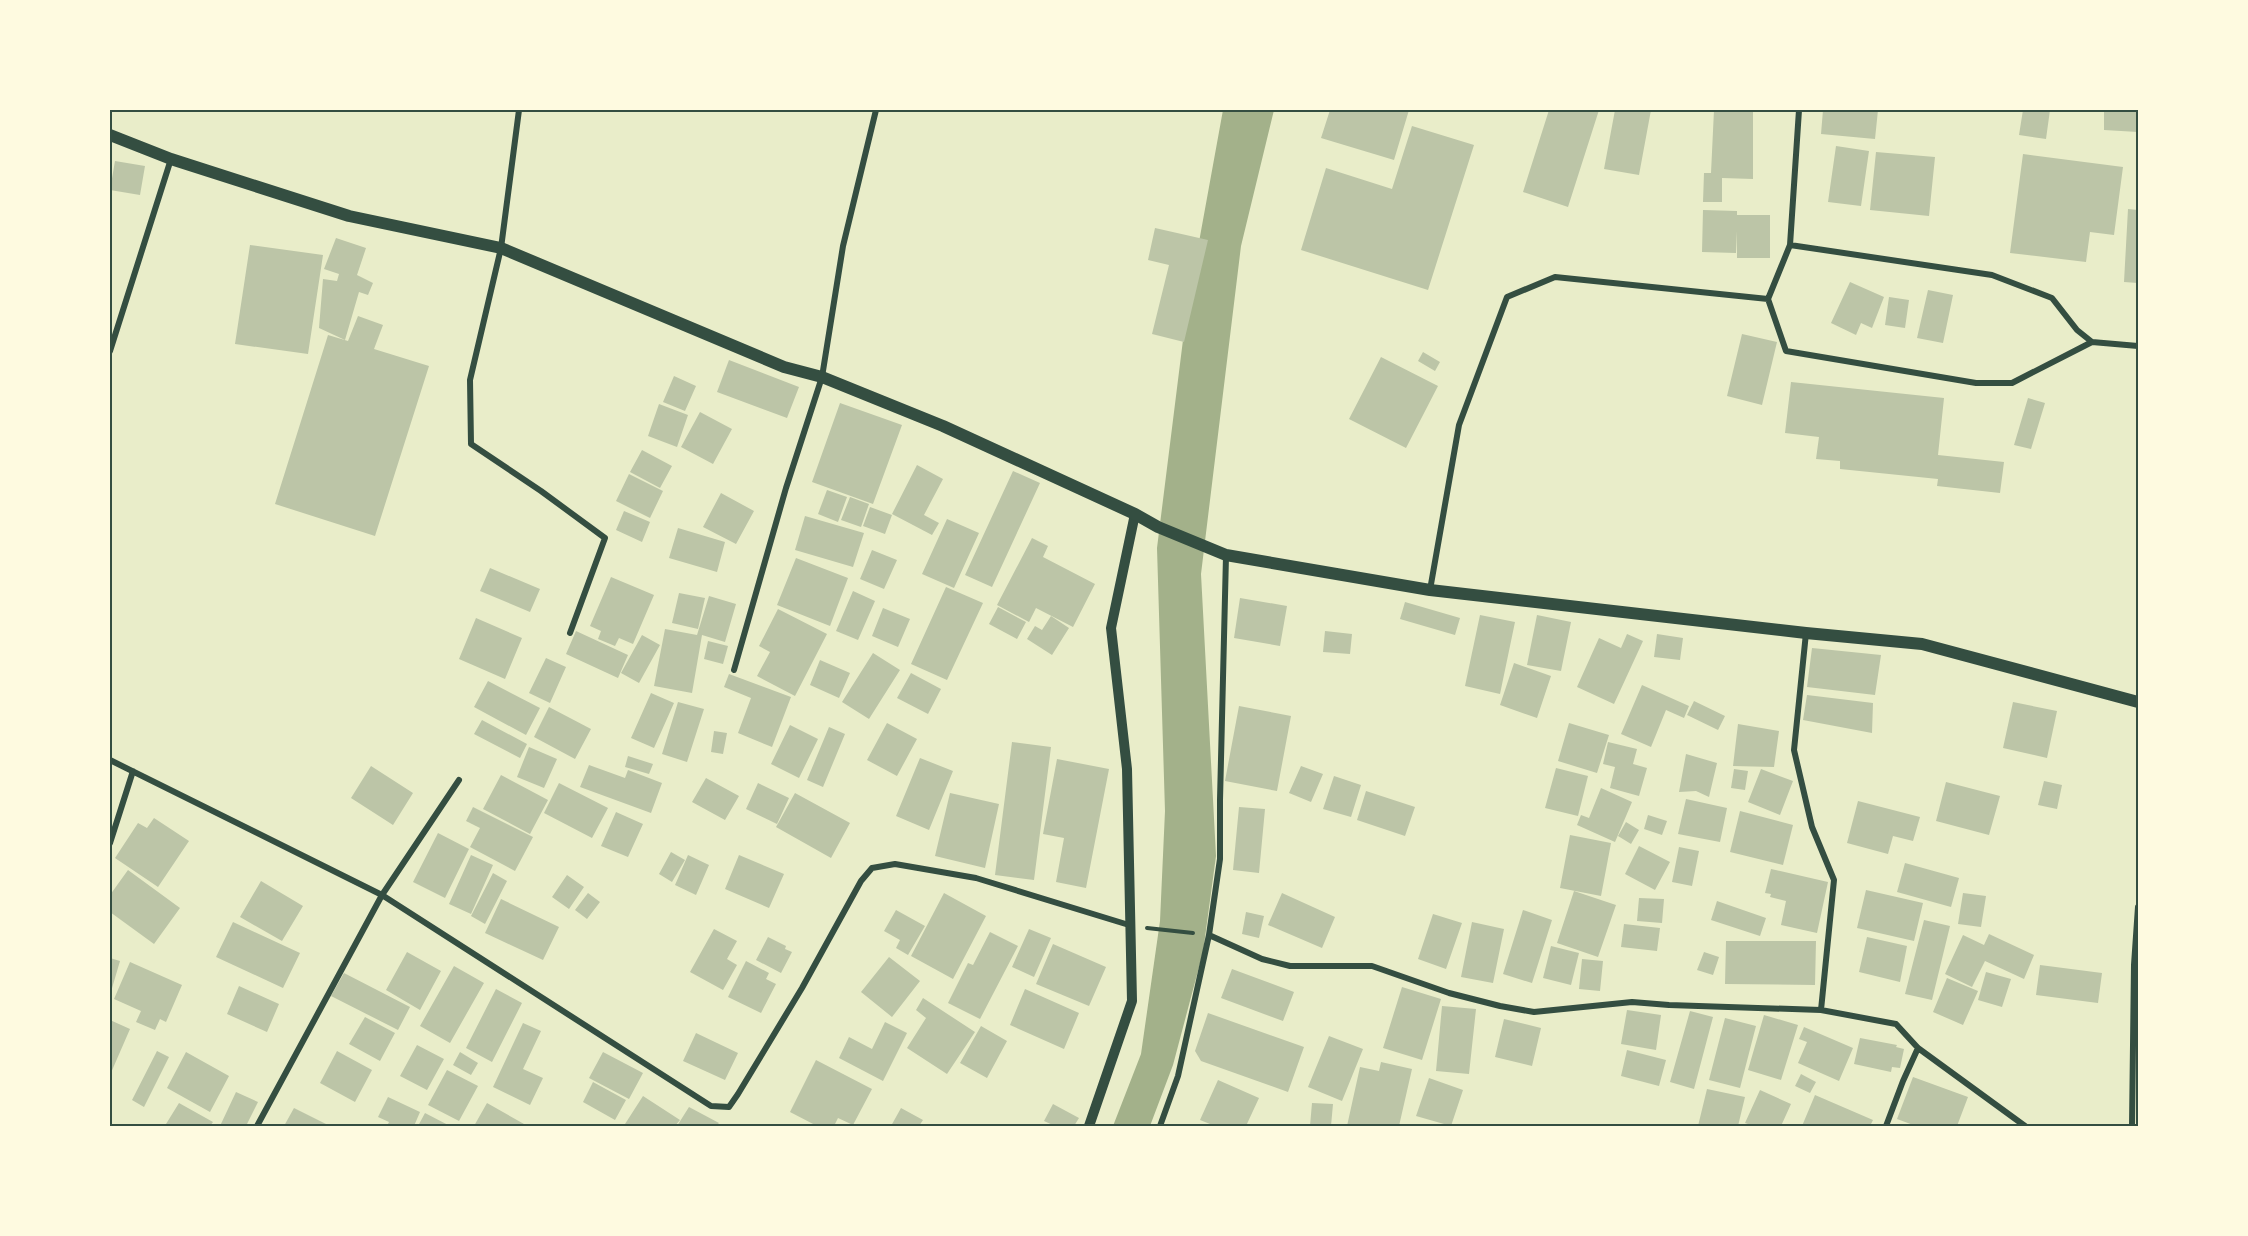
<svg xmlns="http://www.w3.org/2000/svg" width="2248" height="1236" viewBox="0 0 2248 1236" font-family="Quicksand,sans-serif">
<rect width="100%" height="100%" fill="#e9edc9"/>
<!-- water -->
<path fill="#a3b18a" d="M1223,110H1274L1241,246L1201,574L1216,856L1203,952L1173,1065L1150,1126H1113L1141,1054L1160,921L1165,811L1157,548L1187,308Z"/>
<!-- building -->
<path fill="#bcc5a7" d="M1330,110H1409L1394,160L1321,138Z
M1549,110H1599L1568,207L1523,192Z
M1615,110H1651L1639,175L1604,169Z
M1714,110H1753V179L1722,178V202H1703L1704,173H1711Z
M1823,110H1878L1875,139L1821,134Z
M2023,110H2050L2046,139L2019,135Z
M2104,110H2138V132L2104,130Z
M1412,126L1474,145L1428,290L1301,250L1326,168L1392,189Z
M1836,146L1869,151L1861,206L1828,202Z
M1876,152L1935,157L1929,216L1870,210Z
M2023,154L2123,167L2114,235L2090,232L2086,262L2010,253Z
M115,161L145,166L140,195L110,190Z
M2128,209L2138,210V283L2124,282Z
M1703,210L1737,211V215H1770V258H1737V231L1736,253L1702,252Z
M1155,228L1208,240L1184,342L1152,334L1169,265L1148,260Z
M336,238L366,248L357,275L373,283L368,295L359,292L345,340L319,328L323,279L337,281L339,274L324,269Z
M250,245L323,255L308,354L235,344Z
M1850,282L1884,297L1872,328L1861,323L1856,335L1831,323Z
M1928,290L1953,295L1943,343L1917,338Z
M1889,297L1909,300L1905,328L1885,325Z
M358,316L383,325L374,349L429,366L375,536L275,504L328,335L348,341Z
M1742,334L1777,342L1762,405L1727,396Z
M1423,352L1440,362L1435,371L1418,361Z
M1381,357L1438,386L1406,448L1349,419Z
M729,360L799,387L787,418L717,392Z
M674,376L696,386L685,411L663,402Z
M1791,382L1944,398L1938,455L2004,462L2000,493L1937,486L1938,479L1840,469V461L1816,459L1819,437L1785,433Z
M2028,398L2045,403L2031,449L2014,445Z
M840,403L902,425L873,504L812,482Z
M659,404L688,415L677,447L648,436Z
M700,412L732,429L713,464L681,447Z
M642,450L672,466L660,488L630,472Z
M917,465L943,479L924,515L939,523L932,535L892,514Z
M1013,471L1040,483L992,587L965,575Z
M629,474L663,491L650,518L616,501Z
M827,490L847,497L838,522L818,514Z
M721,493L754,511L736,544L703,527Z
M850,497L869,504L861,527L841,520Z
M870,507L892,515L885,534L863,526Z
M624,511L650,522L642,542L616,530Z
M805,516L864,533L853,567L795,550Z
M947,519L979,533L954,588L922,574Z
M678,528L725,542L717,572L669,558Z
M1032,538L1048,546L1043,557L1095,584L1073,627L1036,608L1029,622L997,605Z
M872,550L897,560L884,589L860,579Z
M796,558L848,578L830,626L777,605Z
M490,568L540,589L530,612L480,591Z
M611,577L654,595L633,644L619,638L615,646L598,639L601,631L590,626Z
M946,587L983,603L947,680L911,664Z
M853,591L875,601L858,640L836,631Z
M679,593L705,598L698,629L672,623Z
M709,596L736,604L725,642L702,635L692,693L654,686L665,629L697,635Z
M1240,598L1287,606L1280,646L1234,638Z
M1405,602L1460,618L1455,635L1400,619Z
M998,607L1026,622L1017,639L989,624Z
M883,608L910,619L898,647L872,636Z
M778,609L827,634L795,696L757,676L770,652L759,646Z
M1480,615L1515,622L1500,694L1465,686Z
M1537,615L1571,622L1561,671L1527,665Z
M1051,616L1069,628L1052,655L1027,639L1035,626L1042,630Z
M476,618L522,638L505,679L459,659Z
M576,631L628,655L618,678L566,654Z
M1325,631L1352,634L1350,654L1323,652Z
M1627,634L1643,641L1614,704L1577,687L1599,638L1621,648Z
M1657,634L1683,638L1680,660L1654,657Z
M642,635L660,645L639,683L621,673Z
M708,641L728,646L723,664L704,659Z
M1812,648L1881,655L1875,695L1807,687Z
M873,653L900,670L869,719L842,702Z
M546,658L566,667L550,703L529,693Z
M820,660L850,673L839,698L810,685Z
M1514,663L1551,676L1537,718L1500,705Z
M911,673L941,689L928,714L897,698Z
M729,674L791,697L772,747L738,733L751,698L724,687Z
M488,681L540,708L526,735L474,707Z
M1642,685L1689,706L1684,718L1666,710L1651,747L1621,734Z
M651,693L674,703L654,748L631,738Z
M1807,695L1873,703L1872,733L1803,720Z
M1694,701L1725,716L1718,730L1687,715Z
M678,702L704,709L687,762L662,754Z
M2013,702L2057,711L2047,758L2003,748Z
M1239,706L1291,716L1277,791L1225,781Z
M549,707L591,729L575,759L534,737Z
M482,720L527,744L520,758L474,734Z
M887,723L917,739L897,776L867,760Z
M1569,723L1609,735L1597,773L1558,761Z
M1738,724L1779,731L1774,767L1733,766Z
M790,725L818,739L799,778L771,764Z
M829,727L845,734L823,787L807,780Z
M714,731L727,733L723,754L711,752Z
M1012,742L1051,747L1034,880L995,875Z
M1608,742L1637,749L1633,764L1647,768L1639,796L1610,788L1615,767L1603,764Z
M529,747L557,759L544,788L517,777Z
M1686,754L1717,763L1709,797L1696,791L1679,792Z
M628,756L653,764L649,774L625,767Z
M920,758L953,771L929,830L896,816Z
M1057,759L1109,769L1086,888L1056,882L1064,838L1043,834Z
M589,765L625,778L628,770L662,783L651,813L580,787Z
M371,766L413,793L393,825L351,798Z
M1301,766L1323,774L1311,802L1289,793Z
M1556,768L1588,776L1578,816L1545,808Z
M1734,769L1748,771L1745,790L1731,788Z
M1761,769L1793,781L1780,815L1748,802Z
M501,775L548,800L530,834L483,809Z
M1334,776L1361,785L1351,817L1323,809Z
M706,778L739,796L725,820L692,802Z
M2044,781L2062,785L2057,809L2038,805Z
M1946,782L2000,796L1989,835L1936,821Z
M559,783L608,808L592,838L544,813Z
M758,783L789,798L777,824L746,809Z
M1601,788L1632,802L1615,842L1577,825L1581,815L1589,818Z
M1366,791L1415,807L1405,836L1357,820Z
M795,793L850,823L831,858L776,827Z
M950,793L999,804L985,868L935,856Z
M1686,799L1727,808L1720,842L1678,834Z
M1858,801L1920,817L1913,841L1893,836L1888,854L1847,843Z
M473,807L533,837L515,871L470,847L480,828L466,821Z
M1239,807L1265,809L1259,873L1233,870Z
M1740,811L1793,825L1783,865L1730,852Z
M616,812L643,824L628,857L601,846Z
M1648,815L1667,821L1662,835L1644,829Z
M154,818L189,841L158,887L115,858L138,823L147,828Z
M1626,822L1639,830L1631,844L1618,836Z
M438,833L469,849L445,898L413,882Z
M1570,835L1611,843L1601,896L1560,888Z
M1639,846L1670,862L1655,890L1625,874Z
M1679,847L1699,851L1692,886L1672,882Z
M671,852L685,860L672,882L659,874Z
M471,855L493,865L471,914L449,904Z
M688,855L709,865L696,895L675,885Z
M739,855L784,874L769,908L725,889Z
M1905,863L1959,878L1951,907L1897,892Z
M1771,869L1828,882L1817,933L1781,925L1786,901L1770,897L1771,894L1765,893Z
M128,870L180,908L154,944L110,912V895Z
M493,873L507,881L485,924L471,916Z
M567,875L584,887L569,909L552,897Z
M261,881L303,906L282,941L240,917Z
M1866,890L1923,903L1914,941L1857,928Z
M1574,891L1616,905L1598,957L1557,943Z
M588,893L600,902L587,919L575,910Z
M944,893L986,916L953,979L911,956Z
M1282,893L1335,917L1322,948L1268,925Z
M1963,893L1986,896L1981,927L1958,924Z
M1639,898L1664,899L1662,923L1637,921Z
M501,899L559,927L543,960L485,933Z
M1717,901L1766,918L1760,936L1711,920Z
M896,910L925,926L908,955L896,948L900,940L884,931Z
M1523,910L1552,920L1532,983L1503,974Z
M1246,912L1264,916L1259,938L1242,934Z
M1433,914L1462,923L1446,969L1418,959Z
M1924,920L1950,926L1932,1000L1905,994Z
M233,922L300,953L283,988L216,957Z
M1472,922L1504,929L1493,983L1461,977Z
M1624,924L1660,928L1657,951L1621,947Z
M714,929L737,941L727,959L737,965L723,990L690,972Z
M1029,929L1051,938L1034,977L1012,967Z
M990,932L1018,946L980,1019L948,1003L968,963L973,965Z
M1989,934L2034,955L2024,979L1985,961L1972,987L1945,974L1963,935L1984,945Z
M768,937L786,946L785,949L792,952L781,973L756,960Z
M1867,937L1907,946L1900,982L1859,972Z
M1726,941H1816L1815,985L1725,984Z
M1053,944L1106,967L1089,1006L1036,984Z
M1551,946L1579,953L1571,985L1543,978Z
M407,952L441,971L420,1010L386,990Z
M1704,952L1719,957L1713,975L1697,970Z
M889,957L920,981L892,1017L861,992Z
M110,958L120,961L110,995Z
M1582,959L1603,961L1600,991L1579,989Z
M746,961L769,973L766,979L776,984L761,1013L728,997Z
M130,962L182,985L166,1022L160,1019L155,1030L136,1022L141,1011L114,999Z
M2040,965L2102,973L2098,1003L2036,995Z
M454,966L484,983L450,1043L420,1026Z
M1232,969L1294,992L1283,1021L1221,998Z
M1986,972L2011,979L2002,1007L1978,1000Z
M344,973L410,1007L398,1030L331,996Z
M1947,978L1978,991L1963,1025L1933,1012Z
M239,986L279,1004L267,1032L227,1014Z
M1402,987L1441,999L1422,1060L1383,1048Z
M496,989L522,1003L492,1062L466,1048Z
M1025,989L1079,1013L1064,1049L1010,1025Z
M923,998L975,1032L947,1074L907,1048L926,1018L916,1010Z
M1442,1006L1476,1009L1469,1074L1436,1071Z
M1627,1010L1661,1015L1656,1050L1621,1044Z
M1690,1011L1713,1017L1694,1089L1670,1082Z
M1208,1013L1304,1047L1288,1092L1201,1061L1195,1051Z
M1764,1015L1798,1025L1781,1080L1748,1070Z
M365,1017L395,1033L380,1061L349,1044Z
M1725,1018L1756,1026L1740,1088L1709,1080Z
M1504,1019L1541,1028L1532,1066L1495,1057Z
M110,1020L130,1029L110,1075Z
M885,1022L907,1033L883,1081L839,1058L849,1037L872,1049Z
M523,1023L541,1031L523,1069L543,1078L530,1105L493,1087Z
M981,1026L1007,1041L987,1078L960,1063Z
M1804,1027L1853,1048L1839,1081L1798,1063L1807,1042L1799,1039Z
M696,1033L738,1053L725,1080L683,1061Z
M1329,1036L1363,1049L1342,1101L1308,1087Z
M1860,1038L1897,1045L1896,1047L1904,1049L1900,1068L1892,1067L1891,1072L1854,1064Z
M417,1045L444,1059L427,1090L400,1076Z
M1627,1050L1666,1060L1659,1086L1621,1076Z
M157,1051L169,1057L144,1107L132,1100Z
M337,1051L372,1070L355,1102L320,1083Z
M186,1052L229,1076L210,1112L167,1088Z
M460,1052L478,1063L471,1075L453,1065Z
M603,1052L643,1073L629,1099L589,1078Z
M816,1060L872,1089L853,1125L838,1118L834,1126H817L790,1112Z
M1381,1062L1412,1069L1399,1126H1347L1360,1067L1379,1071Z
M447,1070L478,1086L459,1121L428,1105Z
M1801,1074L1816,1082L1810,1093L1795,1086Z
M1913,1077L1968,1097L1957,1126H1916L1897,1119Z
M1429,1078L1463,1090L1451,1126L1416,1116Z
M1218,1080L1259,1098L1246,1126H1215L1200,1120Z
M593,1082L626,1100L615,1120L583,1102Z
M1707,1089L1745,1097L1738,1126H1698Z
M1760,1090L1791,1104L1781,1126H1754L1745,1123Z
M236,1092L258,1102L246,1126H220Z
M1815,1095L1873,1120L1870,1126H1802Z
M643,1096L680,1120L675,1126H628L625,1124Z
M388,1097L420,1112L414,1126H387L389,1122L378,1117Z
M179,1103L213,1122L210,1126H170L166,1124Z
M487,1103L524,1124L523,1126H474Z
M1312,1103L1333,1104L1331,1126H1310Z
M1053,1104L1079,1118L1074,1126H1055L1044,1121Z
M689,1107L719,1123L716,1126H677Z
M294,1108L330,1126H284Z
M901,1108L923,1120L919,1126H891Z
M425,1113L450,1126H418Z"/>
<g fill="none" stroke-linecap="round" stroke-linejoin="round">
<!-- path -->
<path stroke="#344e41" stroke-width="4" d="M1147,928L1193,933"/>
<!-- minor -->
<path stroke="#344e41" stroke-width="6" d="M519,110L501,248L470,380L471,444L541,491L605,538L570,633
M1790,245L1992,275L2052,298L2077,330L2092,342L2138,346
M1768,299L1786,351L1976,383H2012L2092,342
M110,351L171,159
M1430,590L1459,425L1507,297L1555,277L1768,299L1790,245L1799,110
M1806,633L1794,750L1812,827L1834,880L1821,1010
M734,670L786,488L822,377L843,246L876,110
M110,760L382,895L711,1106L729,1107L738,1094L802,988L861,881L872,868L895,864L976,878L1129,925
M110,843L133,771
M1209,935L1262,959L1290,966H1372L1449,993L1500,1006L1534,1012L1632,1002L1669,1005L1821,1010L1896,1024L1918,1048L2025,1126
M257,1126L382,895L459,780
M1160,1126L1178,1076L1209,935L1220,859V800L1226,556
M1886,1126L1903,1081L1918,1048
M2132,1126L2134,965L2138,907"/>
<!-- tertiary -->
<path stroke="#344e41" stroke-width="10" d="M1089,1126L1132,1001L1127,769L1111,628L1135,514"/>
<!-- secondary -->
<path stroke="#344e41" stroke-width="12" d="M110,135L171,159L349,216L501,248L784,367L822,377L943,426L1135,514L1158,527L1226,555L1430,590L1806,633L1922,644L2138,702"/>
</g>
<!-- border -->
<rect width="2248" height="1236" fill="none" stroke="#fefae0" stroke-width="222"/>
<rect x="111" y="111" width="2026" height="1014" fill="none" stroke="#344e41" stroke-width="2"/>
</svg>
